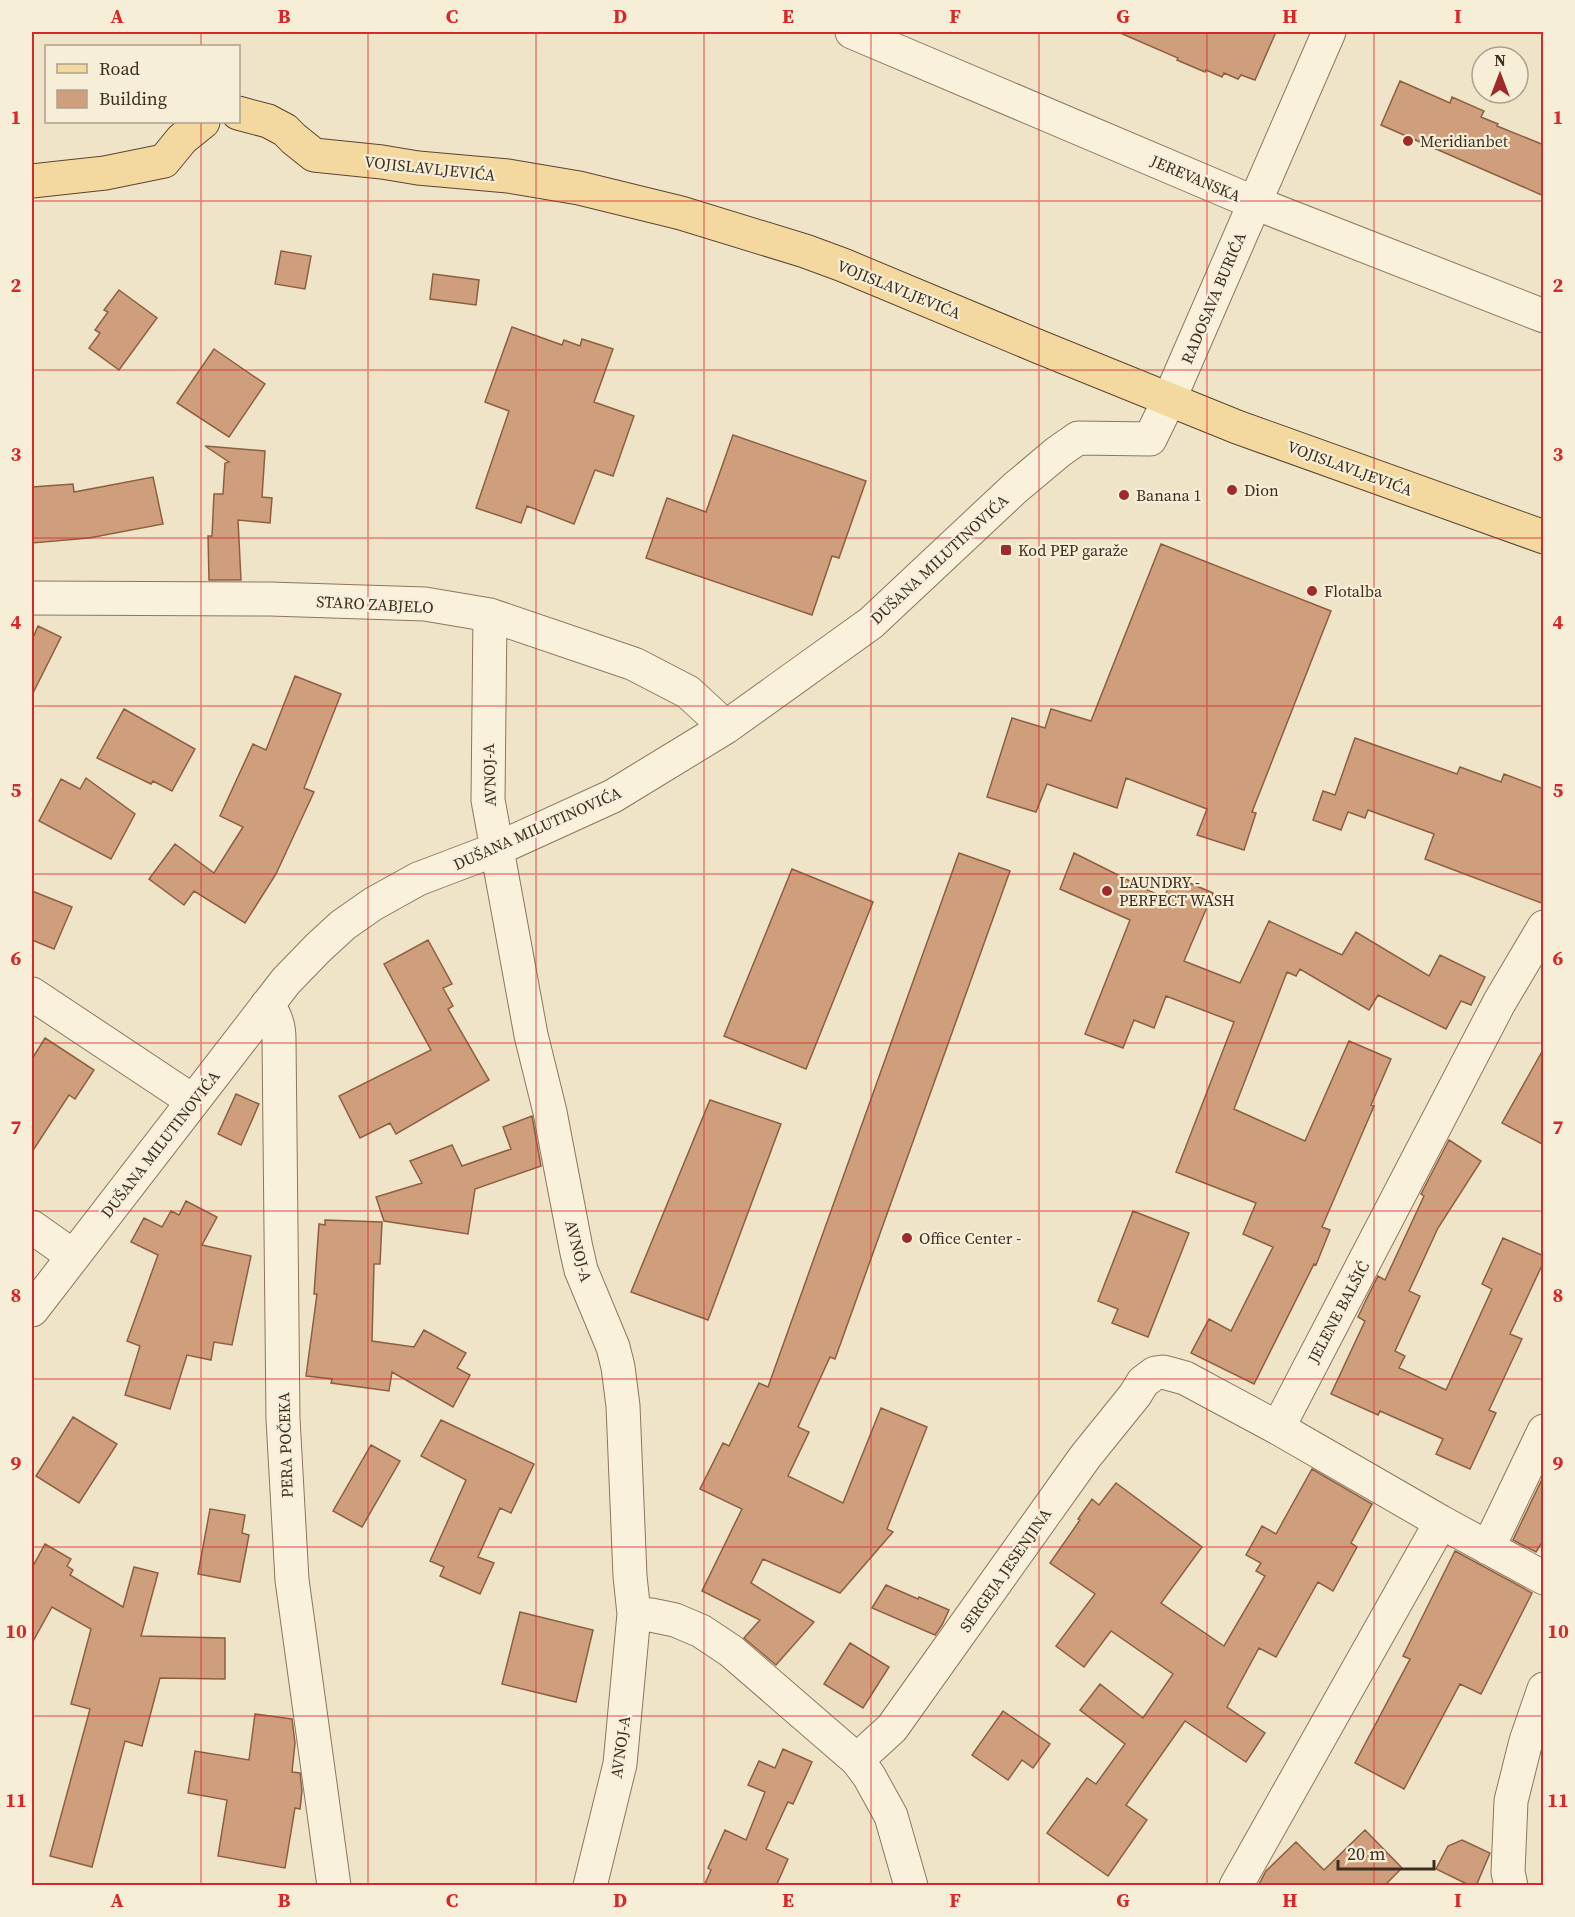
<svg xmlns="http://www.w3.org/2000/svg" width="1575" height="1917" viewBox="0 0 1575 1917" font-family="'Source Serif 4',serif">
<rect width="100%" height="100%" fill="#f0e4c8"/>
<!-- building -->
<path fill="#cf9f7d" stroke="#8d5f41" stroke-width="1.5" d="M1118,32H1276L1255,80L1241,75L1238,79L1224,73L1222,77L1206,70L1205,72L1177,60L1178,58Z
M1400,81L1450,103L1452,97L1484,111L1481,117L1498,124L1497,126L1544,145V196L1381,125Z
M281,251L311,256L305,289L275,284Z
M433,274L479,280L476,305L430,299Z
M119,290L157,318L119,370L89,348L100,333L95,330L108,312L104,310Z
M512,327L562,345L564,340L580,346L582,339L613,349L594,402L634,416L613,476L595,470L574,524L527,506L521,523L476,508L509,411L485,402Z
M214,349L265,384L229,437L177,403Z
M733,435L866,481L839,558L832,556L812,615L646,558L667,498L706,512Z
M205,446L265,451L262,497L272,498L270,523L238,520L241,580H209L208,536H212L214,494H223L225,463L229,462Z
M153,477L163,524L89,538L32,543V487L73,484L74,492Z
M1161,544L1331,611L1252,812L1256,813L1244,850L1197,835L1207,809L1126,778L1117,808L1047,784L1036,812L987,797L1012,718L1045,728L1051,709L1091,721Z
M38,626L61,637L32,695V640Z
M295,676L341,694L304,788L314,792L276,874L245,923L194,891L184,905L149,879L175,844L214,873L243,827L220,816L253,744L266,750Z
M124,709L195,749L172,791L153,781L151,784L97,758Z
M1355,738L1457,774L1460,767L1501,782L1504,774L1544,789V904L1425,859L1434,834L1368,810L1365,818L1348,812L1341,830L1313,820L1323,791L1335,795Z
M86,778L135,814L111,859L39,821L61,779L80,789Z
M959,853L1010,871L835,1359L830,1357L798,1427L809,1432L788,1476L843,1503L881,1408L927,1427L887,1529L893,1532L840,1593L763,1559L751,1583L814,1622L776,1665L744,1638L760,1620L702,1591L742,1509L700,1489L723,1443L729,1446L759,1383L768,1387Z
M1074,853L1164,898L1173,876L1213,893L1184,961L1240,983L1269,921L1342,955L1356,932L1429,976L1440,955L1485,977L1471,1005L1461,1001L1446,1029L1378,995L1369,1010L1300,969L1296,976L1287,972L1234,1109L1305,1141L1349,1041L1391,1059L1371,1105L1374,1106L1322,1227L1330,1230L1316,1265L1314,1264L1254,1384L1191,1353L1209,1319L1231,1331L1273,1247L1243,1234L1256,1203L1176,1172L1234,1022L1166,996L1154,1028L1134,1020L1123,1048L1085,1034L1130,920L1060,889Z
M792,869L873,902L806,1069L724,1036Z
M32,891L72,907L54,949L32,940Z
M428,940L452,984L443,988L453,1006L448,1009L489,1080L396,1134L390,1123L360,1138L339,1096L431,1050L384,964Z
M45,1038L94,1070L75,1099L69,1095L32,1152V1059Z
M1544,1048V1145L1502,1123Z
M236,1094L259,1104L241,1145L218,1134Z
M710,1100L781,1124L708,1320L631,1292Z
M532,1116L541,1166L475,1189L468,1234L384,1221L376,1197L422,1183L410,1161L452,1145L462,1166L511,1149L503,1127Z
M1449,1140L1481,1161L1438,1228L1409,1291L1420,1296L1395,1351L1405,1356L1399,1368L1446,1390L1492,1289L1482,1284L1503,1238L1544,1256V1261L1510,1334L1522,1339L1489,1410L1496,1413L1470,1469L1436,1454L1443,1439L1380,1411L1378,1415L1331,1394L1365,1321L1358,1317L1367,1298L1378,1276L1385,1280L1424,1196L1421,1194Z
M186,1201L217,1217L202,1245L251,1256L232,1345L214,1342L211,1360L187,1355L170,1409L125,1395L140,1346L127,1341L158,1255L131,1242L144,1218L162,1227L171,1211L179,1215Z
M1133,1211L1189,1233L1148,1337L1112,1323L1118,1309L1098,1301Z
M325,1220L382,1222L380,1264H374L372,1341L414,1347L424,1330L466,1353L457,1368L470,1375L453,1407L392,1372L389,1391L331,1383L332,1379L306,1376L317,1294H314L319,1224L325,1225Z
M73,1417L117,1444L79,1503L36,1476Z
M441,1420L534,1464L511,1513L500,1508L478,1557L494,1563L480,1594L440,1576L444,1567L430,1561L466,1480L421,1456Z
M371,1445L400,1461L362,1527L333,1511Z
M1312,1469L1372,1504L1351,1543L1357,1547L1333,1591L1318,1582L1276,1657L1259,1648L1227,1707L1265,1733L1246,1762L1185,1721L1126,1805L1147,1820L1108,1876L1047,1833L1087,1778L1096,1784L1125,1744L1080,1710L1100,1684L1143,1718L1173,1674L1111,1631L1084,1667L1056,1646L1095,1594L1050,1563L1080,1520L1078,1519L1092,1499L1099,1505L1116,1483L1202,1547L1161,1603L1224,1646L1265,1576L1256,1571L1261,1563L1246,1555L1262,1526L1276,1534Z
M1544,1475V1539L1536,1552L1513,1540Z
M210,1509L245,1515L242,1533L249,1535L240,1582L198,1574Z
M45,1544L71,1559L67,1566L73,1570L70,1575L123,1607L134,1567L158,1573L141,1636L225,1638V1679L160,1678L142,1746L125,1741L92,1867L50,1856L90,1709L71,1704L91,1629L52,1607L32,1643V1568Z
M1455,1551L1532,1593L1481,1694L1460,1684L1404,1789L1355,1763L1410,1659L1403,1656Z
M886,1585L918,1599L919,1597L949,1610L942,1625L935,1635L872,1608Z
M520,1612L593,1630L576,1702L502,1684Z
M850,1643L889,1667L863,1708L824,1684Z
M1003,1711L1050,1744L1033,1768L1022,1760L1008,1780L972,1755Z
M255,1714L292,1719L295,1743L292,1772L300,1773L302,1791L300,1809L295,1808L285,1868L218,1856L227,1800L188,1793L195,1751L249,1760Z
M783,1749L812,1762L793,1804L788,1802L766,1849L788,1859L776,1886H704L711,1870L708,1868L725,1830L746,1840L765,1792L748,1785L759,1761L775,1768Z
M1365,1830L1402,1868L1384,1886H1258L1266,1871L1296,1842L1324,1870Z
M1462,1840L1490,1853L1476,1886H1471L1436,1869L1448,1846Z"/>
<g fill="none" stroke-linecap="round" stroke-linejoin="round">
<defs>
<path id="minor" d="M852,32L1255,203L1544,316
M32,598L270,599L425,604L490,615L634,664L688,692L726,727
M490,615L488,800L531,1035L550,1112L576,1248L581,1270L613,1347L618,1367L623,1406L630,1576L634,1614L620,1764L590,1886
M32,994L193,1101
M267,1005C276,1015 279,1025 279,1039L283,1419L292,1580L334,1886
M32,1227L73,1256
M32,1310L286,981L318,948L343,925L373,904L418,879L497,849L613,796L726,727L871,623L1015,488L1058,452L1078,438L1150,439L1169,400L1329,32
M1278,1428L1499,1003L1544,927
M1488,1548L1544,1431
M634,1614L651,1615L675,1620L701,1631L731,1651L857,1760L869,1776L891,1816L911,1886
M857,1760L892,1728L1085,1457L1135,1395L1143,1382L1155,1373L1163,1372L1185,1378L1278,1428L1441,1522L1544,1578
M1236,1886L1441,1522
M1511,1886L1508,1872L1511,1801L1526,1741L1544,1689"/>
<path id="major" d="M238,113L268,121L285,130L294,139L314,155L382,162L418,168L508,176L579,188L681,213L805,251L843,265L1037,346L1237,427L1544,537
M32,181L105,173L164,161L182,139L203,122"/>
</defs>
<!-- minor casing -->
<use href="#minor" stroke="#8d765c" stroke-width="35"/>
<!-- major casing -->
<use href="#major" stroke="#5b4430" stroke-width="35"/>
<!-- minor -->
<use href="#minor" stroke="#faf1dc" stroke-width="33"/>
<!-- major -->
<use href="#major" stroke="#f3d9a0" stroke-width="33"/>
</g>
<!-- grid -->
<path fill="none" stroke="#d62828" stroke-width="1.5" stroke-opacity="0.55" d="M201,32V46M368,32V1886M536,32V1886M704,32V1886M871,32V1886M1039,32V1886M1207,32V1886M1374,32V1886M201,122V1886M32,201H1544M32,370H1544M32,538H1544M32,706H1544M32,874H1544M32,1043H1544M32,1211H1544M32,1379H1544M32,1547H1544M32,1716H1544"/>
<!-- markers -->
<g fill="#9e2a2b" stroke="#f7eed8" stroke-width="2">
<circle cx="1408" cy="141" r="6"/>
<circle cx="1232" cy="490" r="6"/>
<circle cx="1124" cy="495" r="6"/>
<rect x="1000" y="544" width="12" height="12" rx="3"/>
<circle cx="1312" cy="591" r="6"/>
<circle cx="1107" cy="891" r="6"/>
<circle cx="907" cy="1238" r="6"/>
</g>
<g text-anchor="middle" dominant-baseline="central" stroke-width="4.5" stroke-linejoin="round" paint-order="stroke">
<!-- poi labels -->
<g font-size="16" fill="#3d2e20" stroke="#f7eed8" text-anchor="start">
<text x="1420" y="141">Meridianbet</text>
<text x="1244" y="490">Dion</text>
<text x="1136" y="495">Banana 1</text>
<text x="1018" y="550">Kod PEP garaže</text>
<text x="1324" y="591">Flotalba</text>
<text x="1119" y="882">LAUNDRY -<tspan x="1119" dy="18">PERFECT WASH</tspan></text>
<text x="919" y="1238">Office Center -</text>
</g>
<!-- street labels -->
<g font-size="16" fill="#3d2e20" stroke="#f7eed8">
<text transform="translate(430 168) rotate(6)">VOJISLAVLJEVIĆA</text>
<text transform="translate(1196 178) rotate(23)">JEREVANSKA</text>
<text transform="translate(899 289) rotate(22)">VOJISLAVLJEVIĆA</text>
<text transform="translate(1213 298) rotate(-67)">RADOSAVA BURIĆA</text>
<text transform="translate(1350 468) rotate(20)">VOJISLAVLJEVIĆA</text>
<text transform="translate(939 559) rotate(-43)">DUŠANA MILUTINOVIĆA</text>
<text transform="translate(375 604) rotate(3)">STARO ZABJELO</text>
<text transform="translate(489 775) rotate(-92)">AVNOJ-A</text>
<text transform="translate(537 828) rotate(-24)">DUŠANA MILUTINOVIĆA</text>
<text transform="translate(160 1144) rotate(-52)">DUŠANA MILUTINOVIĆA</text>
<text transform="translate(579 1251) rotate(75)">AVNOJ-A</text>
<text transform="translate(1338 1312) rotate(-62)">JELENE BALŠIĆ</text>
<text transform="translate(285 1445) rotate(-92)">PERA POČEKA</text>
<text transform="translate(1005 1570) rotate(-55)">SERGEJA JESENJINA</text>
<text transform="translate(620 1747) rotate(-82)">AVNOJ-A</text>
</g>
</g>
<!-- border -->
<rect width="1575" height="1917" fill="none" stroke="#f7eed8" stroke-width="66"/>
<!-- legend -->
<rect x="45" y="45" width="195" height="78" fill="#f7eed8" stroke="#ada18e" stroke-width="1.5"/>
<rect x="57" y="64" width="30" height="9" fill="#f3d9a0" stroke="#ada18e" stroke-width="1.5"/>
<text x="99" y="75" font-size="18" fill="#3d2e20">Road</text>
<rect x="57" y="90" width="30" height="18" fill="#cf9f7d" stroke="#ada18e" stroke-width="1.5"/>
<text x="99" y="105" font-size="18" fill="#3d2e20">Building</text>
<!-- north arrow -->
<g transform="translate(1500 75)"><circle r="28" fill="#f7eed8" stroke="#ada18e" stroke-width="1.5"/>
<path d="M0-4.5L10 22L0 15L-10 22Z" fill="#9e2a2b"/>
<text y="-9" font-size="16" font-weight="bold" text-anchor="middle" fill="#3d2e20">N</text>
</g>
<!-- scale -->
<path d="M1338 1860v9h96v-9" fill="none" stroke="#3d2e20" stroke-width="3"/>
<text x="1347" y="1860" font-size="18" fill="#3d2e20" stroke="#f7eed8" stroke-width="4.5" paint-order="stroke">20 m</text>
<rect x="33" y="33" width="1509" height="1851" fill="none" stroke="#d62828" stroke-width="2"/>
<g font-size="20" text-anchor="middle" font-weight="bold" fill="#d62828">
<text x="117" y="23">A</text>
<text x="284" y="23">B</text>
<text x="452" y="23">C</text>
<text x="620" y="23">D</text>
<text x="788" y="23">E</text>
<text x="955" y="23">F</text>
<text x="1123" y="23">G</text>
<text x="1290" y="23">H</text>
<text x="1458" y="23">I</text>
<text x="16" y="124">1</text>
<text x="1558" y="124">1</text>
<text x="16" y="292">2</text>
<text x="1558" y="292">2</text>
<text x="16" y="461">3</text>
<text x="1558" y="461">3</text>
<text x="16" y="629">4</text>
<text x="1558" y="629">4</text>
<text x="16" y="797">5</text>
<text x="1558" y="797">5</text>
<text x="16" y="965">6</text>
<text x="1558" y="965">6</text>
<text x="16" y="1134">7</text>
<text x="1558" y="1134">7</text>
<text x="16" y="1302">8</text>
<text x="1558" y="1302">8</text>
<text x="16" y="1470">9</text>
<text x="1558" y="1470">9</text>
<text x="16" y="1638">10</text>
<text x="1558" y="1638">10</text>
<text x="16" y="1807">11</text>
<text x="1558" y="1807">11</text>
<text x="117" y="1907">A</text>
<text x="284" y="1907">B</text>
<text x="452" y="1907">C</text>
<text x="620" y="1907">D</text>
<text x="788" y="1907">E</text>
<text x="955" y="1907">F</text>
<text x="1123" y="1907">G</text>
<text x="1290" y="1907">H</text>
<text x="1458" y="1907">I</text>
</g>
</svg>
